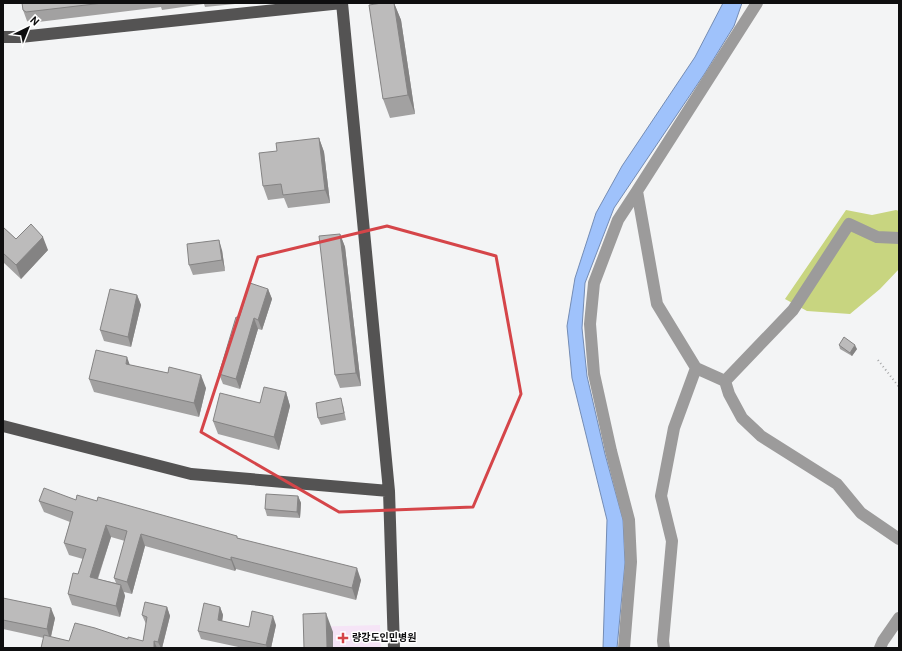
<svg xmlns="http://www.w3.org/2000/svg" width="902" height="651" viewBox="0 0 902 651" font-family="Overpass,'Noto Sans KR',sans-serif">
<rect width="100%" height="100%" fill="#f3f4f5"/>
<!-- medical -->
<path fill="#f5e4f6" d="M380,625L381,648H306V627Z"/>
<!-- green -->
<path fill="#c8d580" d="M846,210L872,215L896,210L899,211V269L880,289L850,314L807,311L785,299Z"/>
<!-- water -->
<path fill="#9fc2fb" stroke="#748cb4" d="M723,3H742L734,26L705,73L614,208L585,283L582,328L587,376L605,454L623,520L625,563L617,648H603L607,520L572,378L567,326L575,278L596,213L622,166L695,57Z"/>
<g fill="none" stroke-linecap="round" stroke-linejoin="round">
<!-- path -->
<path stroke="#a4a5a6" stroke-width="2" stroke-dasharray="1 3" stroke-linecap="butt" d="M878,360L899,387"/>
<!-- minor -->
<path stroke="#9c9b9b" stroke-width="12" d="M757,3L637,191L657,304L696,368L725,381L793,310L849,224L877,237L899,238
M725,381L729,394L742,418L761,436L837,484L861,513L899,539
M624,648L631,562L629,520L611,451L594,374L590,324L594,283L618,220L637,191
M664,648L663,641L672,541L661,496L674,428L696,368
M880,648L883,641L899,618"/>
<!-- major -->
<path stroke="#545353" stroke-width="12" d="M342,3L389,491L394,648
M3,37H20L342,3
M3,426L191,474L389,491"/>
</g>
<!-- wall -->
<path fill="#a2a1a1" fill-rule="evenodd" d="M22,3H245L205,7L204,4L162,10L161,7L30,23L27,21L23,10Z
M382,3H394L401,20L415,114L390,118L383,99Z
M319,138L324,152L330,203L288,208L284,198L268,200L263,186L277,151Z
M3,227L16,239L48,250L21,279L3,262Z
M340,234L345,247L361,386L340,388L335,375Z
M222,250L225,271L193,275L189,265Z
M268,289L272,299L262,330L258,329L240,389L223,384L219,374L239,318Z
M137,295L141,305L131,347L104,341L100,330Z
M839,345L857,349L852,356L840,349Z
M130,365L168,373L206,388L199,417L94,392L89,379Z
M286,392L290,406L279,450L218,434L213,421Z
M343,405L346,420L321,425L318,418Z
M298,496L301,503L300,518L267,516L265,509Z
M76,500L238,538L361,580L356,600L236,569L235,571L145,546L132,594L124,592L125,596L120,617L72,605L68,594L78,574L83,559L69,555L64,543L70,522L44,512L39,501ZM111,537L125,541L114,578L116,583L98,579Z
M3,598L55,618L51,637L69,641L128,639L143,641L146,624L142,615L167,607L170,616L162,648H41L44,638L3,629Z
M220,607L223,615L222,621L249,627L276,625L271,648H243L201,639L198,631Z"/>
<!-- shaded-wall -->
<path fill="#848383" d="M394,3L401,20L415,114L408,95Z
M319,138L324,152L330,203L325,190Z
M340,234L345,247L361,386L356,373Z
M43,237L48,250L21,279L16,265Z
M219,240L222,250L225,271L222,260Z
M268,289L272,299L262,330L258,320Z
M137,295L141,305L131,347L128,337Z
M254,318L258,329L240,389L236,379Z
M855,345L857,349L852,356L850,353Z
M127,357L132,371L126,364Z
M201,375L206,388L199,417L194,403Z
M286,392L290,406L279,450L274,437Z
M298,496L301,503L300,518L297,512Z
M106,525L111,537L94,589L90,577Z
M141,534L145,546L132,594L127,582Z
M231,557L236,569L235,571L231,560Z
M357,568L361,580L356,600L352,588Z
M121,585L125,596L120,617L116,606Z
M167,607L170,616L162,648H161L158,642Z
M220,607L223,615L221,628L218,620Z
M51,608L55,618L50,640L47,629Z
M326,613L333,632V648H327Z
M273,616L276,625L271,648H267L266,645Z
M154,641L157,648H154Z"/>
<!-- building -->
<path fill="#bcbbbb" stroke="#848383" d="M22,3H103L26,12L23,10Z
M382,3H394L408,95L383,99L369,5Z
M319,138L325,190L283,195L281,184L263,186L259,153L277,151L276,143Z
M31,224L43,237L16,265L3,253V227L16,239Z
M340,234L356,373L335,375L319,236Z
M219,240L222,260L189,265L187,244Z
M250,283L268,289L258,320L254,318L236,379L219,374L236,317L239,318Z
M110,289L137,295L128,337L100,330Z
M844,337L855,345L850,353L839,345Z
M96,350L127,357L126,364L168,373L169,367L201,375L194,403L89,379Z
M264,387L286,392L274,437L213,421L220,393L260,403Z
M341,398L344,413L318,418L316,403Z
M44,488L76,500L77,495L97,501L98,497L237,536V538L357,568L352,588L231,557V560L141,534L127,582L114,578L127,531L106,525L90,577L121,585L116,606L68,594L73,573L78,574L86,549L64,543L73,512L39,501Z
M266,494L298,496L297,512L265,509Z
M3,598L51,608L47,629L3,620Z
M145,602L167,607L158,642L154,641V648H41L44,635L69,641L75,623L95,628L128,639V637L143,641L147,617L142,615Z
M204,603L220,607L218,620L249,627L252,611L273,616L266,645L198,631Z
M326,613L327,648H304L303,614Z"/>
<!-- marked area -->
<path fill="none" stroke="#d54549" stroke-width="3" stroke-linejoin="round" d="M387,226L496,256L521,394L473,507L339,512L201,432L258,257Z"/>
<!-- markers -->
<path fill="#d54549" stroke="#fff" stroke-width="1.5" d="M341 632h4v4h4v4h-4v4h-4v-4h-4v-4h4z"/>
<g text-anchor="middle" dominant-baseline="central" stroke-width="3" stroke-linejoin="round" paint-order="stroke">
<!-- poi labels -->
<g font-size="10" font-weight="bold" fill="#0e0e0f" stroke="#fff" text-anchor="start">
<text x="352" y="638">량강도인민병원</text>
</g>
</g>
<!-- border -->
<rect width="902" height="651" fill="none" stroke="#0e0e0f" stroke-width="8"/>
<!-- north arrow -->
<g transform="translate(28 28) rotate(43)" stroke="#ffffff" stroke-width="3" paint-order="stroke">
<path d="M0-3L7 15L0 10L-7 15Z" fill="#0e0e0f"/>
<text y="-6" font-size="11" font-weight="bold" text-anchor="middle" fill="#0e0e0f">N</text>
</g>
</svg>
